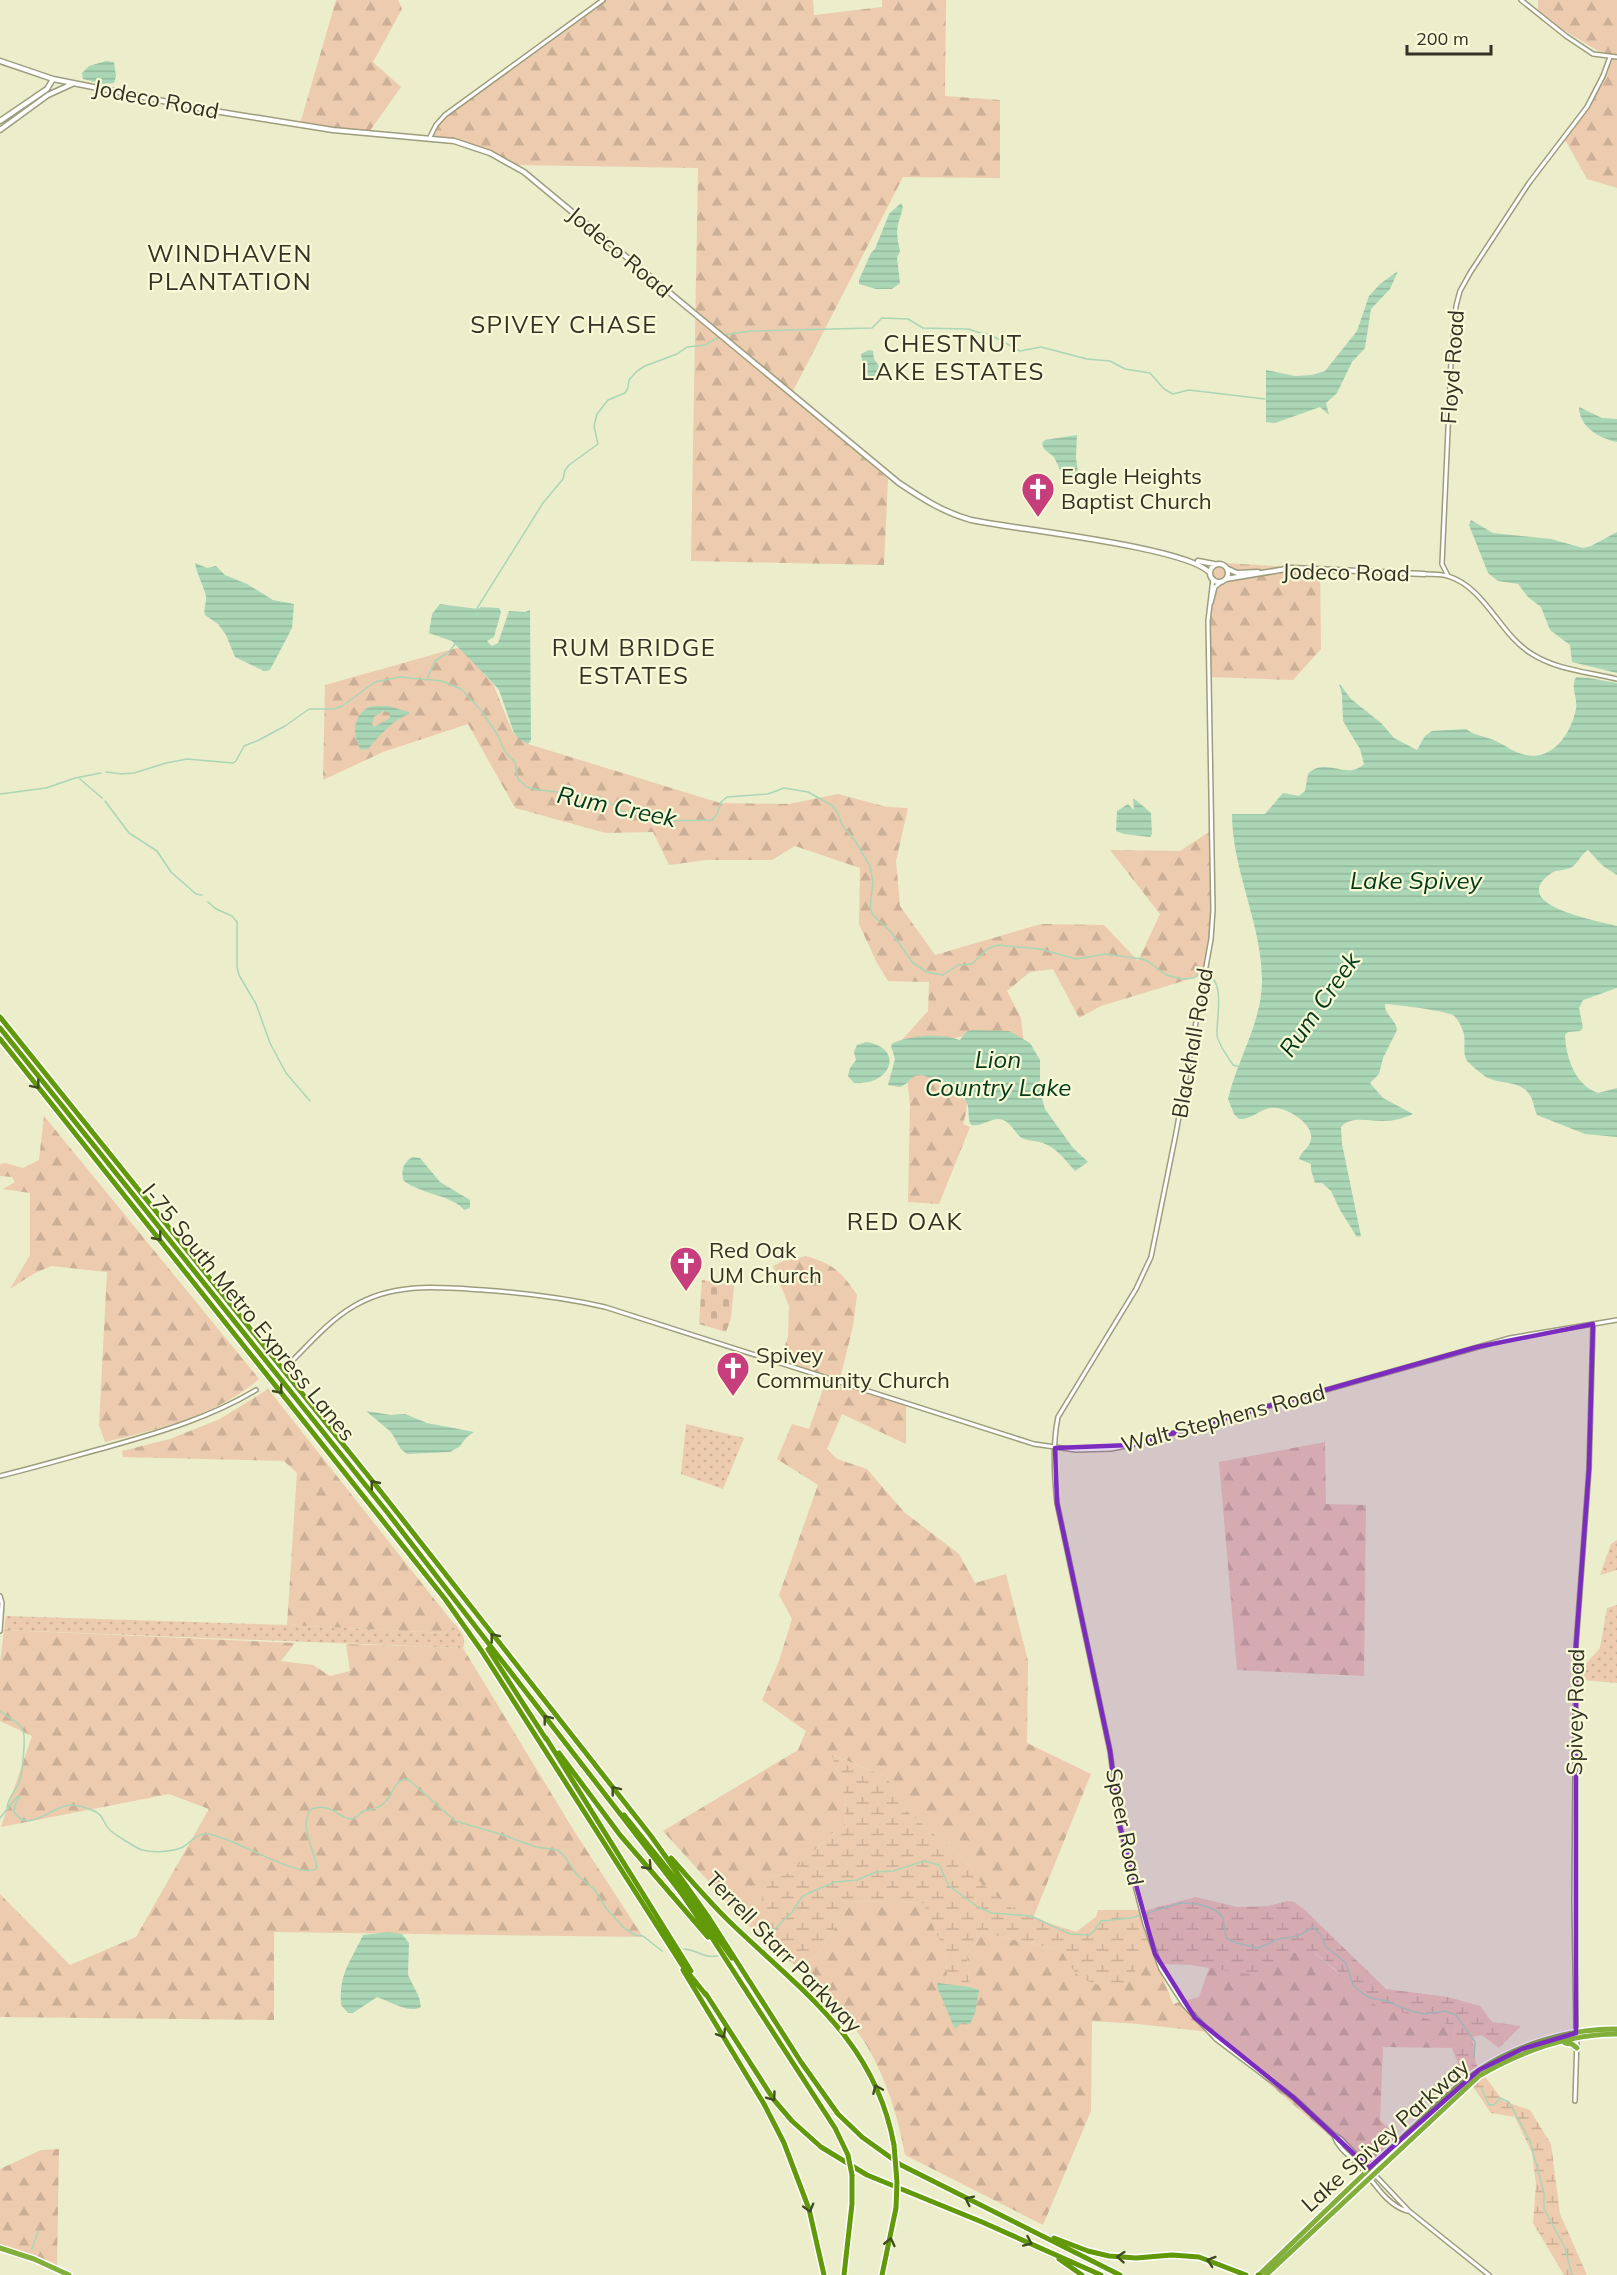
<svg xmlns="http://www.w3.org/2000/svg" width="1617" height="2275" viewBox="0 0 1617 2275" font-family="Mulish,sans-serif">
<defs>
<pattern id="green-dots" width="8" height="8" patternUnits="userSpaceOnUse" patternTransform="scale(1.5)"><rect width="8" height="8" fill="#eccbae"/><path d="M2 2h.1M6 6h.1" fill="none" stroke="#cbaf96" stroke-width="1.8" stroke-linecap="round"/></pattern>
<pattern id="forest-firs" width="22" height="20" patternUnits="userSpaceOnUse" patternTransform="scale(1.5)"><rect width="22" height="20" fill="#eccbae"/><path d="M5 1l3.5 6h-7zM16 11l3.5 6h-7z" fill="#cbaf96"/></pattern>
<pattern id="wetland-marsh" width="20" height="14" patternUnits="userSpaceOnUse" patternTransform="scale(1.5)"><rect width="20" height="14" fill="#eccbae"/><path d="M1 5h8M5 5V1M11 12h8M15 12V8" fill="none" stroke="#cbaf96"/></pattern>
<pattern id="cemetery-stones" width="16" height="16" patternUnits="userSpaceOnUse" patternTransform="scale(1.5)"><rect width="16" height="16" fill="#eccbae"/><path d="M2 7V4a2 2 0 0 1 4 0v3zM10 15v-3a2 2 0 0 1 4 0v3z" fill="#cbaf96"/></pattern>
<pattern id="water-rules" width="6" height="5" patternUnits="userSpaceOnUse" patternTransform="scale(1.5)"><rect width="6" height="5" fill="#aad6b6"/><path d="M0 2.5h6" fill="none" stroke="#93b89c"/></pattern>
</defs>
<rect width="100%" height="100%" fill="#ecedcb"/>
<!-- green -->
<path fill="url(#green-dots)" d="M686,1424L744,1438L723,1489L681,1474Z
M1617,1540V1570L1600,1575L1611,1544Z
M1617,1605V1683L1572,1679L1600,1648L1607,1608Z
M6,1616L287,1625L445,1633L451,1627L450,1619C457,1627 468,1636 463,1648L4,1630Z"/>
<!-- forest -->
<path fill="url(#forest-firs)" d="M336,0H398L402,9L373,62L401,87L367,135L300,124Z
M601,0H813L814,15L882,7V0H946L945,96L1000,100V178L903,177L791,395L888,479L884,565L691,561L698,168L513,165C483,147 462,142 428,139L447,113L462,101Z
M1538,0H1617V188L1587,179L1564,138C1585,109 1600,93 1607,56L1538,15Z
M1210,562L1320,569L1321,649L1293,680L1208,677Z
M460,647L493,684L513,733L528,744L720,803L789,804L838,794L887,807L908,808L896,861L900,906L935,955L1041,924L1104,925L1138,961L1160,914L1110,850L1180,851L1209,832L1212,914L1203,975L1101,1006L1079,1018L1053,969L1030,972L1007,991L1021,1018L1024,1044L964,1036L933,1043L901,1041L928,1011L929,982L888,981L877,963L859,924L860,868L795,846L772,860H707L669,865L653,832L606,833L515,808L468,724L383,752L323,780L325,685Z
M925,1072L956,1091L967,1102L966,1113L963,1124L970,1127L939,1204L908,1202L910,1105L907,1077Z
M44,1116L259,1379C220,1414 155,1431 105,1442L99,1425L107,1272L51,1266L33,1274L10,1289L30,1255V1193L3,1189L15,1182L12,1177L0,1176V1164L5,1163L23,1168L39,1160Z
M806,1256C833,1264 841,1271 857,1295L853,1326L839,1383L906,1404V1444L842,1414L827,1449L837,1459L867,1469L904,1512L959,1554L975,1583L1006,1574L1028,1661L1027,1743L1091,1774L1033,1918L1012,1908L980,1883L970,1865L901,1806L887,1777L833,1755L844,1795L846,1833L834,1832L790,1873L755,1879L769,1912L758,1936L663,1831L798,1750L806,1731L762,1700L779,1661L792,1619L779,1595L818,1485L777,1459L792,1424L809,1429L826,1381L778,1365L788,1337L789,1306L773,1266L786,1260Z
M268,1389L450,1619L451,1627L445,1633L287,1625L297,1473L284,1461L123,1457L122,1451L170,1439L220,1419Z
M1325,1442L1326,1504L1366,1505L1364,1676L1237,1670L1219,1462Z
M4,1630L295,1643L281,1661L313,1665L330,1676L350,1671L346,1644L463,1648L574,1831L643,1937L274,1932V2020L0,2017V1894L70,1965L136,1937L209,1809L169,1794L1,1827L32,1736L0,1721V1662Z
M853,1901L923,1903L945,1952L948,1983L935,1986L954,2023L967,2028L979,1989L969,1985L967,1953L983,1933L1061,1950L1074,1968L1106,1985L1150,1944L1173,2004L1199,1997L1209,1968L1293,1942L1313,1952L1377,2005L1455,2026L1452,2048L1383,2047L1380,2120L1404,2142L1373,2173L1209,2032L1138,2024L1092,2021L1091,2111L1043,2225L905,2155C898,2117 887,2080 867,2046C849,2017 821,1992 797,1967L816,1956Z
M59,2149L57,2266L0,2245V2169L41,2150Z"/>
<!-- wetland -->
<path fill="url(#wetland-marsh)" d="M832,1755L887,1777L901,1806L970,1865L981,1883L1012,1908L1033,1918L1076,1932L1096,1917L1098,1910H1147L1196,1897L1237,1907L1268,1906L1288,1901L1294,1902L1305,1910L1386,1989L1448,1997L1480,2006L1492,2022L1521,2026L1499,2048L1482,2035L1472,2037L1476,2064L1503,2101L1530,2110L1551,2144L1560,2214L1587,2275H1564L1533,2223L1536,2184L1532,2153L1515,2117L1491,2113L1459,2066L1452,2048L1455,2026L1377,2006L1361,1995L1336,1970L1315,1953H1287L1257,1972L1247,1974L1191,1965L1164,1964L1159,1961L1155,1945H1150L1136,1958C1139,1995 1097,1991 1077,1974C1070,1968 1066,1958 1061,1950L983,1933L967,1953L969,1985L980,1989L967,2028L954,2023L935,1986L948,1983L945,1953L923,1903L853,1901L816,1956L797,1967L758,1936L769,1912L754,1879L790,1873L834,1832H846L844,1795Z"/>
<!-- cemetery -->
<path fill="url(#cemetery-stones)" d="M702,1280L734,1285L731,1318L726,1332L699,1324Z"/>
<!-- water -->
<path fill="url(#water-rules)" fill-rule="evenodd" d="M106,61L114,62L116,76L114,83L103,84L83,79L82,73L89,66Z
M901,203L903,207C897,229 895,228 900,251L897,258L900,283L892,289H876L859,284V280L871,253L875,249L889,214Z
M1398,271L1390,289L1371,309L1365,348L1352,362L1337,393L1326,403L1329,415L1320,407L1275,423L1266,422V370L1295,376L1312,375L1325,371L1357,331L1369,296L1380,284Z
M869,350L873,351L874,359L883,372L878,377L869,378L863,367L861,354Z
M1579,407L1602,418L1617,419V442C1599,438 1579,427 1579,407Z
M1077,435L1076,457L1078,473L1075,478L1062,474L1054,457L1044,449L1042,443L1045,440Z
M1471,520L1493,533L1551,539L1583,548L1591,546L1617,532V673L1572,662L1570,645L1550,630L1541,607L1528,597L1518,584L1498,581L1488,573L1469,525Z
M195,563L207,568L216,566L225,575L247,584L273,600L294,604L292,628L270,670L264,671L235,657L226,635L218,624L205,615C203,608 207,602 206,596C203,584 197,575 195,563Z
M440,604L478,609L481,607L499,608L501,612L494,637L487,641L492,646L498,643L509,611L525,612L530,610L531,740L528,744L519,739L514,733L499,690L491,681L452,641L429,633L432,614Z
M1576,677L1589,678L1617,683V875L1603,866L1588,850C1581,854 1579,862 1572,867C1565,871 1556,869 1550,874C1507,906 1601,921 1617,926V988L1583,1000L1579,1008L1583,1028L1580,1031L1568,1032L1565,1035C1566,1058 1575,1085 1598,1093L1617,1088V1137L1585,1134L1537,1115C1534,1109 1534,1103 1531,1097C1520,1077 1497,1087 1482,1074C1478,1071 1472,1066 1468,1062C1461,1054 1467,1040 1463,1031C1461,1025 1458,1019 1453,1015C1445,1011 1394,1004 1385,1004C1384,1015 1396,1019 1397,1030L1383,1058L1379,1074L1370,1083L1383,1098L1413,1114C1404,1118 1394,1121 1384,1121C1369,1122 1352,1115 1341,1127L1342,1144L1361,1236L1357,1237L1340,1210L1331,1191L1322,1183H1315L1311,1170V1164L1299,1159C1301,1151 1310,1148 1311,1139C1314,1123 1284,1105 1270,1108C1259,1110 1251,1120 1239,1119L1234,1114L1228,1099C1237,1060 1262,1022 1262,981C1262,924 1232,870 1232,814H1265L1283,793L1299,796L1305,791L1308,774C1325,756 1347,781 1364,764L1360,749L1343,721L1342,695L1339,683L1351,699L1381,723L1394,738L1417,750L1425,736L1432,731L1466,729C1475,736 1485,736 1496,741C1506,746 1515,753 1526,755C1553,761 1571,733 1576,709C1578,698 1570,688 1576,677Z
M372,706H388L409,712V714C391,721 381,735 368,749L361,750C351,735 353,712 372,706ZM383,711L390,713V718L374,727L372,724L374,717Z
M1133,799L1136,800L1151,813L1152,834L1150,837L1124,834L1116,831L1117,811L1128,804L1134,810Z
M972,1030L1009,1031L1030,1043L1040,1060V1091L1045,1109L1073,1148L1088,1162L1075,1171C1065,1160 1057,1148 1043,1143C1037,1141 1030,1141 1024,1139C1014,1135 1012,1120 999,1119C989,1119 981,1127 971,1125C967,1118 970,1111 967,1103C960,1087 948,1084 933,1079C928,1078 922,1073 915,1076C910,1079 906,1085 900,1087L888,1085L895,1059L891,1046L893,1043C911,1035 941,1033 960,1040L966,1032Z
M866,1042C904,1047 893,1086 854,1083L848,1076L850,1068L856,1060L854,1052L857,1045Z
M413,1157L420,1158L440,1182L470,1200V1208L464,1210C454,1196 421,1194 404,1181C400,1171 404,1161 413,1157Z
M366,1411L391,1415L405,1414L427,1423L474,1432L467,1437L459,1447L450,1452L407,1454L401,1449L391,1432Z
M388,1932L402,1934L409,1943L408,1975L419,1997L421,2007C409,2014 389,2001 377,1997L353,2013H348L341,2005C339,1973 350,1963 363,1935Z
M938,1983L970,1987L979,1990L975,2013L970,2024L962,2023L956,2028L954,2027L938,1989L937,1985Z"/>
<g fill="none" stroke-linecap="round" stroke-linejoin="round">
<!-- stream -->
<path stroke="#aad6b6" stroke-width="1.5" d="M724,335L751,331L872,328L882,318L908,319L923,328L968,329L981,333L989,334L1020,351L1041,347L1087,359L1110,361L1125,369L1150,373L1164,389L1173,394L1189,390L1265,399
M476,610L543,503L563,479L565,470L569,465L598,444L594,426L597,414L608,400L625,393L628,388L629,380L637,371L645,366L677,354L687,347L705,345L719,337
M427,679L435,661L449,652L455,644
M106,772L122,774L134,773L166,763L187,759L233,763L236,761L244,746L259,740L285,726L309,709H334L342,706L375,682L400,677L442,681L461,689L481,710L497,734L506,753L515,762L518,779L527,787L539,790L601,797L622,811L646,815L662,821L712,820L717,814L721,802L727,797L768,794L784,788L808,792L833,806L838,813L842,825L855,841L870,866L873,882L870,907L873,915L891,932L913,963L927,972L943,975L958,965L972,964L987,949L998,945L1040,949L1076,959L1105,954L1142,959L1149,962L1166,975L1182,979L1194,978L1200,973C1228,974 1216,1017 1217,1035C1218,1044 1228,1057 1233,1065L1240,1067
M80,779L102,798
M0,794L46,788L75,778L101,773
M105,801L129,833L157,851L171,872L196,894L202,895
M208,902L216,909L232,916L237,922V967L239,975L256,1004L270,1043L286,1073L310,1101
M0,1711C7,1717 17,1721 22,1728C27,1734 22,1776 19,1783C14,1793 8,1797 7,1808
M0,1818L18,1796L19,1798L15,1805L14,1812C29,1835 52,1805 71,1805C79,1805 96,1810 101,1816C104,1821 106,1827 111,1831C114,1834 138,1849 142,1850C153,1853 172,1852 183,1847C192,1842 195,1834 206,1834C229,1834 302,1882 317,1868C315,1851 298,1825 311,1809C334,1802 337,1819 353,1819C357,1817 360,1813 364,1811C373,1808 379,1809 386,1801C394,1793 394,1779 408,1779L455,1821L500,1834L536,1847L558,1850L565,1857L577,1875L594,1889L606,1908L624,1928L635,1935L643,1936L662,1951
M756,1937L771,1933L792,1912L802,1897L809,1893L835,1882L857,1880L876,1872L893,1871L924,1861L939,1865L949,1886L978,1907L992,1913L1031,1916L1070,1934L1089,1935L1094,1931L1101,1921L1131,1918L1180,1903L1198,1904L1211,1908L1219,1913L1223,1918L1226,1938L1236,1943L1259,1948L1278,1939L1298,1936L1313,1927L1321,1935L1325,1946L1346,1963L1353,1985L1362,1993L1371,1998L1387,2001L1411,2011L1425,2014L1445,2011L1456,2015L1475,2042L1474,2057
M684,1949C701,1950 701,1960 722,1955
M1481,2088L1489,2105H1494L1500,2098L1509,2102L1530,2141L1544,2193V2209L1565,2248L1572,2275
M32,2249L38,2231"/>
<defs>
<path id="tertiary" d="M1521,0L1566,36L1593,54L1617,57
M430,137L436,125L445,115L603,0
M1424,574C1432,574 1440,574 1448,576C1486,588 1499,634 1532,654C1557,670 1589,672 1617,679
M1448,576L1442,564L1451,362L1456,306L1460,291L1470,273L1529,183L1587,107L1603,76L1610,57
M1213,579L1208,621L1213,910L1211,939L1176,1133L1151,1257L1136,1289L1058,1417C1052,1445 1054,1475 1057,1503L1110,1751L1120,1827L1145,1924L1161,1969L1184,2005L1216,2039L1294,2098L1333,2134L1341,2139L1409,2211L1489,2275
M1211,603L1215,587L1221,582
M293,1360C312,1341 330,1320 354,1306C394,1282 439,1287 483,1290C524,1293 565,1298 605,1307L1034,1444L1076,1450L1111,1449L1131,1445L1510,1338L1617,1320
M0,1476C37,1467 74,1456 111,1446C161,1432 211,1417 256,1390
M0,1596L2,1603L0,1631
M1576,2033L1574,1901L1576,1646L1589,1469L1593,1324
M1575,2101L1577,2039
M1334,2136C1339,2151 1355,2159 1365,2172C1377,2187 1388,2205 1407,2211"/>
<path id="secondary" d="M0,61L53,79L208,110L333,130L454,141L490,153L524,172L899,483C923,499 943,512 971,520C1013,529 1188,547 1210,573
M0,121L47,89L53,79
M0,130L48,95L72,84
M1198,561L1214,564
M1210 573a9 9 0 1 1 18 0a9 9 0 1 1-18 0Z
M1228,569L1237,573L1258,572
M1226,579L1292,568L1424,574"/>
<path id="trunk" d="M1565,2043L1572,2044L1577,2048
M0,2248L34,2259L69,2275
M1259,2275C1308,2228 1357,2180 1407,2133C1430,2112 1453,2087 1479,2070C1517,2045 1571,2028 1617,2029
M1266,2275L1479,2076C1520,2052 1568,2034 1617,2034"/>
<path id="motorway" d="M0,1017L374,1483L651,1836L709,1918L801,2062L838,2114L862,2137L901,2165L1120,2275
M0,1028L387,1512L682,1894L712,1938L835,2128L848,2155
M0,1039L445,1599L481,1650L682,1965L706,1995
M488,1649L546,1739
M546,1738L691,1971
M559,1753L620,1835L708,1937
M624,1815L678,1882L732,1958
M671,1858C691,1880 711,1904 733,1925C804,1993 875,2041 894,2145
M683,1970L764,2104L784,2143L809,2209L824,2275
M706,1994L774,2100L792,2121L821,2147L867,2175L982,2222L1101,2275
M1054,2238L1088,2251L1109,2256L1136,2258L1172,2255L1199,2257L1246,2275
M1059,2259L1082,2275
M844,2275L852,2204V2175
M882,2275L896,2208
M1258,2275H1259"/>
</defs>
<!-- tertiary casing -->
<use href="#tertiary" stroke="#9d9d7e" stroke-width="6"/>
<!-- secondary casing -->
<use href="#secondary" stroke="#9d9d7e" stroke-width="7"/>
<!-- trunk casing -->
<use href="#trunk" stroke="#fff" stroke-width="8"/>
<!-- motorway casing -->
<use href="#motorway" stroke="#fff" stroke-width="8"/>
<!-- tertiary -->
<use href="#tertiary" stroke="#fff" stroke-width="3"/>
<!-- secondary -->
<use href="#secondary" stroke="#fff" stroke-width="4"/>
<!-- trunk -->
<use href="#trunk" stroke="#82ae3a" stroke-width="5"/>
<!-- motorway -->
<use href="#motorway" stroke="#629909" stroke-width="5"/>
<defs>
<path id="motorway-bridge" d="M894,2145L897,2182L896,2208
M848,2155L852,2175"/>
</defs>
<!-- motorway-bridge casing -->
<use href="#motorway-bridge" stroke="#fff" stroke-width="8" stroke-linecap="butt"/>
<!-- motorway-bridge -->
<use href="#motorway-bridge" stroke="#629909" stroke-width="5"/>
</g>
<!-- one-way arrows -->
<defs><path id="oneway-chevron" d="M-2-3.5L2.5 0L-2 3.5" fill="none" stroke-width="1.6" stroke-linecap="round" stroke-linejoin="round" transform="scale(1.5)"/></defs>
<g stroke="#3e4c1e">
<use href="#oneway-chevron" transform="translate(36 1085) rotate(52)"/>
<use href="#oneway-chevron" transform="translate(158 1237) rotate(51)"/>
<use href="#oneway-chevron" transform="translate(279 1390) rotate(51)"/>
<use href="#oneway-chevron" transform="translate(374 1484) rotate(-129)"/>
<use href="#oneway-chevron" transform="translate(494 1637) rotate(-128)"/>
<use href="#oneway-chevron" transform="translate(547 1719) rotate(-128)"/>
<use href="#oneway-chevron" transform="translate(615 1790) rotate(-128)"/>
<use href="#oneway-chevron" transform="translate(648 1866) rotate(48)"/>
<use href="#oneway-chevron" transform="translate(722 2034) rotate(59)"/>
<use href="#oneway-chevron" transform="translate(877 2089) rotate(-113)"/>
<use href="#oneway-chevron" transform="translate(772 2097) rotate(54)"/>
<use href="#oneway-chevron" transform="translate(969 2200) rotate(-154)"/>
<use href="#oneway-chevron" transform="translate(809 2208) rotate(74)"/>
<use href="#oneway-chevron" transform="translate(890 2242) rotate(-77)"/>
<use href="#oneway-chevron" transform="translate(1028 2242) rotate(24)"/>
<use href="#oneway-chevron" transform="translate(1121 2257) rotate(-176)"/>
<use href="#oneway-chevron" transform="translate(1211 2261) rotate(-162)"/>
</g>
<!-- marked area -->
<path fill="#7b2cbf" fill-opacity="0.2" stroke="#7b2cbf" stroke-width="4.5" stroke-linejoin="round" d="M1593,1324L1589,1469L1576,1646V2033L1522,2049L1479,2070L1369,2168L1294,2098L1195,2018L1155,1954L1120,1827L1110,1751L1057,1503L1055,1448L1131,1445L1477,1347Z"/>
<!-- icons -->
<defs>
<symbol id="church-pin" viewBox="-11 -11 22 30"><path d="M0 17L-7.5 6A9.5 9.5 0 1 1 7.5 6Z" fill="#c63e7b" stroke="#f9fad8"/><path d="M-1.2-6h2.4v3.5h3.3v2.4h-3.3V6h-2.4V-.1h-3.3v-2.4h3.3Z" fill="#fff"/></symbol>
</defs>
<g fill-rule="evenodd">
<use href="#church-pin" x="1019" y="470" width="38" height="52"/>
<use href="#church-pin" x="667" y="1244" width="38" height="52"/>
<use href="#church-pin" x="714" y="1349" width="38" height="52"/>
</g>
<g text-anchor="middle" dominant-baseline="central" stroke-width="4.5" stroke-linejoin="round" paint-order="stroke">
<!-- street labels -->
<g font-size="22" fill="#323225" stroke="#f9fad8">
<text transform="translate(156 99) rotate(11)">Jodeco Road</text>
<text transform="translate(620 252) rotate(40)">Jodeco Road</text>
<text transform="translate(1452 367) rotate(-86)">Floyd Road</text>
<text transform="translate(1346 572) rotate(1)">Jodeco Road</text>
<text transform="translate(1192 1043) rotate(-80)">Blackhall Road</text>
<text transform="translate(249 1312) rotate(51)">I-75 South Metro Express Lanes</text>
<text transform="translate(1223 1418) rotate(-15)">Walt Stephens Road</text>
<text transform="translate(1575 1712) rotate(-89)">Spivey Road</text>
<text transform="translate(1125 1827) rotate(79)">Speer Road</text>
<text transform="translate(784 1952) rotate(46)">Terrell Starr Parkway</text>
<text transform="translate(1385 2135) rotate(-42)">Lake Spivey Parkway</text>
</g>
<!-- poi labels -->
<g font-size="22" fill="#323225" stroke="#f9fad8" text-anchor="start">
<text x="1061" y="476">Eagle Heights<tspan x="1061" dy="25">Baptist Church</tspan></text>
<text x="709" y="1250">Red Oak<tspan x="709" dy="25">UM Church</tspan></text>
<text x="756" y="1355">Spivey<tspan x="756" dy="25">Community Church</tspan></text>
</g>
<!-- neighbourhood labels -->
<g font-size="24" letter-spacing="1.5" fill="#323225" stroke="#f9fad8">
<text x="230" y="253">WINDHAVEN<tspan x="230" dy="28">PLANTATION</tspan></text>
<text x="564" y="324">SPIVEY CHASE</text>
<text x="953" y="343">CHESTNUT<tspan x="953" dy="28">LAKE ESTATES</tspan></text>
<text x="634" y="647">RUM BRIDGE<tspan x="634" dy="28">ESTATES</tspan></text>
<text x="905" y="1221">RED OAK</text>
</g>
<!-- water labels -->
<g font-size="24" font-style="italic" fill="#03391b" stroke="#f9fad8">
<text transform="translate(617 806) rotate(12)">Rum Creek</text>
<text x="1416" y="880">Lake Spivey</text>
<text transform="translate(1319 1004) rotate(-55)">Rum Creek</text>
<text x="998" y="1059">Lion<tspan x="998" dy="28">Country Lake</tspan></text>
</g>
</g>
<!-- scale -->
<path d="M1407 45v9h84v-9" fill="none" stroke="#323225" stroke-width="3"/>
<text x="1416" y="45" font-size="18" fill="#323225" stroke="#f9fad8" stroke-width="4.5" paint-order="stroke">200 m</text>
</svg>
